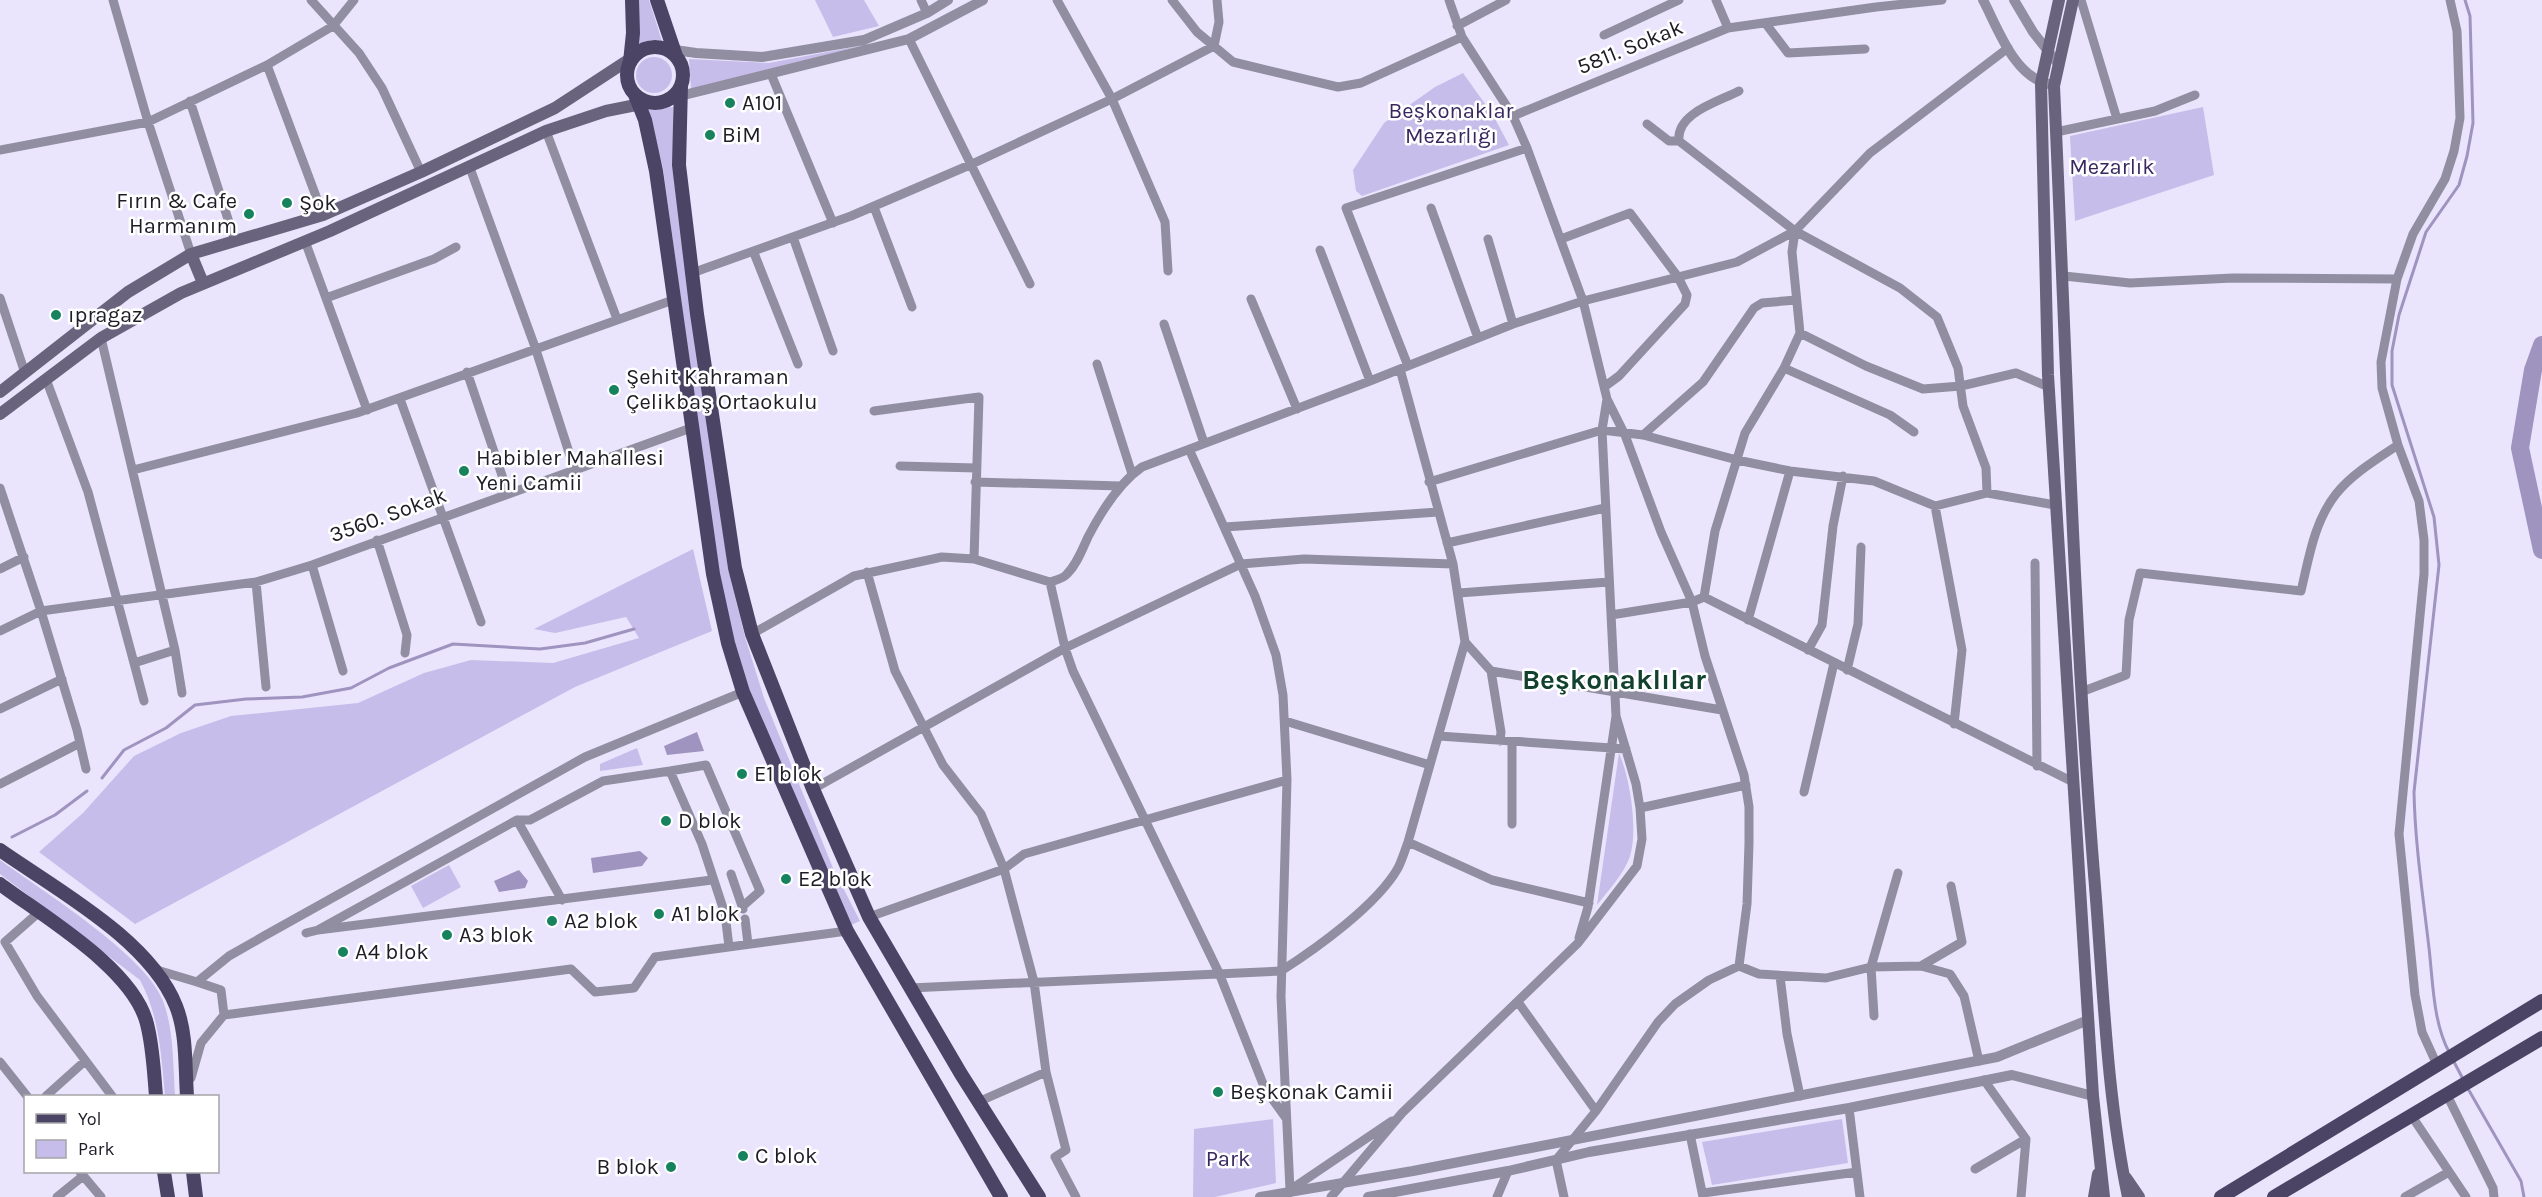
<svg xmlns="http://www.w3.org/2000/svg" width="2542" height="1197" viewBox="0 0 2542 1197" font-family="Karla,sans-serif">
<rect width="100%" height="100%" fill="#eae5fd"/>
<!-- green -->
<path fill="#c7bdea" d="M638,0H649L662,41L650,40L639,44Z
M815,0H864L879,26L833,37Z
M864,45L691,89L689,59L769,63Z
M636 75a18 18 0 1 1 36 0a18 18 0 1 1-36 0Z
M1463,73L1493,115L1509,145L1362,196L1356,191L1353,170L1384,123L1435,87Z
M673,107V166L728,568L745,637L764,698L810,811L833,868L860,921L851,925L753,701L734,640L718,571L663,168L648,110Z
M2203,107L2214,175L2075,221L2070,136Z
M693,549L712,631L575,687L135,924L39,852L83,813L134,756L181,733L231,716L358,703L424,673L471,660L553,663L639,638L626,617L555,633L534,629Z
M637,748L643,765L600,771V764Z
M1619,753C1630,778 1639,832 1629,859C1622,876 1608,891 1597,905Z
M0,860C42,891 146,955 163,1001C174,1030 173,1065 175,1096H165C161,1055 160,1018 140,980L0,874Z
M449,865L461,887L423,908L411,886Z
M1273,1119L1276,1183L1215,1197H1193L1194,1129Z
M1842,1119L1848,1163L1712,1185L1702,1142Z"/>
<!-- water -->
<path fill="#9e94bf" d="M697,732L704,751L667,755L664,746Z
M640,851L648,858L642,866L593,873L591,858Z
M519,870L528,881L525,888L499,892L494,881Z"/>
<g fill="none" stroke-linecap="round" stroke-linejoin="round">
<!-- stream -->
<path stroke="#9e94bf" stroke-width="3" d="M102,778L124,750L166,728L195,705L246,699L302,697L351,688L389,668L453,644L540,649L585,643L634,629
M12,837L55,815L87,791
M2449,1052C2433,1022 2433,982 2429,948C2423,896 2415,844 2414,792L2439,565L2434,517L2392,385V351L2399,315L2426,232L2459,185L2467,156L2473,123L2470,16L2465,0
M2453,1060L2464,1081
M2467,1087L2521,1181L2524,1197"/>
<!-- river -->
<path stroke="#9e94bf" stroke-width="18" d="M2542,345L2533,370L2520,448L2542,550"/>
<!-- minor -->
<path stroke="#928ea1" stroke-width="9" d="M113,0L148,122L191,254
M311,0L359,53L382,88L421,172
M921,0L927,13
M1057,0L1112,99L1165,222L1168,271
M1172,0L1197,32L1233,62L1338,87L1361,83L1462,37
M1449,0L1462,37L1513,116L1527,148L1583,301L1607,399L1625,435L1661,532L1692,602L1705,656L1744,775L1749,807V843L1747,904L1739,966L1709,980L1675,1004L1658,1022L1596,1111L1556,1160L1564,1197
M1716,0L1728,28
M2081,0L2117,119
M1766,24L1788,53L1865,49
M1457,26L1506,0
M1604,35L1679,0
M909,39L1030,284
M267,65L323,215
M771,74L833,223
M190,101L235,241
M1513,116L1728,28L1876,7L1942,0
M1647,124L1669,141H1679L1795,231L1900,288L1937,317L1958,368L1963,406L1986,468L1987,493
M546,131L617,319
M2056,132L2155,111L2195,95
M1679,141C1676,113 1718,102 1739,91
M0,150L148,122L267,65L333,26L354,0
M470,168L535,347L575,471
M874,207L912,307
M1431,208L1478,338
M793,237L833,351
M1488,239L1513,324
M1561,239L1630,213L1678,277L1687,295L1685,304L1619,376L1604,387
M305,241L367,410
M1320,250L1370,381
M754,253L798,364
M692,273L851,216L972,164L1112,99L1214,46L1219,22L1217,0
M2064,276L2130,283L2233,278L2397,279
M0,298L25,373
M326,298L434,259L456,247
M1251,299L1297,409
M1164,324L1204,443
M1800,333L1866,366L1923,389L1961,386L2016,373L2049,387
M1097,364L1132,474
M1408,366L1346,208L1527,148
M1784,368L1890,415L1914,432
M467,372L508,493
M46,379L88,492L134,663L175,650L101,338
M400,399L481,622
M874,411L979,397L974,559
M1643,435L1737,460L1790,471L1874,481L1935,506L1987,493L2055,505
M1189,449L1255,596L1276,655L1283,695L1287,780L1281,997L1290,1190L1287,1197
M900,466L976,468
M133,470L357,413L673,300
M975,482L1121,486
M1429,482L1602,430L1643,435L1703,382L1754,308L1762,303L1796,300
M0,488L41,611L77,730L86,769
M1935,506L1962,650L1954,724
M1225,527L1438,512
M377,540L407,635L405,653
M1447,543L1605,508
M2035,563L2037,766
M312,565L343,671
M0,569L24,557
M867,572L895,671L943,765L981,814L1004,869L1034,982L1046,1072L1066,1150L1055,1157L1076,1197
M256,582L266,687
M1050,582L1065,648L1073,671L1219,973L1265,1089L1286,1118
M1459,593L1609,582
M1704,597L1715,531L1745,433L1784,368L1800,333L1792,252L1795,231
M1611,615L1692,602L1704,597L2071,781
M1748,620L1790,471
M0,631L41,611L256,582L312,565L691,428
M752,634L854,576L942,557L974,559L1050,582C1056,580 1063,579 1067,574C1077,564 1082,550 1088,537C1101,512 1119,483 1142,467L1370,381L1513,324L1583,301L1737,262L1795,231L1870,153L2008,48
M1465,642L1491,671L1501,732L1500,741
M175,650L182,693
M1808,650L1822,625L1833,526L1843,476
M134,663L144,701
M1847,670L1858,624L1861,547
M1491,671L1722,710
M2081,692L2126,675L2129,620L2140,573L2301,591C2309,558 2314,522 2336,494C2352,474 2377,459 2398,445
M0,709L62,679
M1285,721L1430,765
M1439,736L1626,749
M670,771L603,781L530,820H517L318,930L712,880
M0,784L80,743
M813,789L1065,648L1241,564L1304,559L1453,564
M1804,792L1834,663
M1640,808L1746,785
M517,820L562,900
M1512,824V742
M1408,842L1492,880L1589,903
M731,874L743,909
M38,913L5,942L37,996L112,1096
M725,914L702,844L670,771L706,765L760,891L743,906
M869,917L1004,869L1024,854L1287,780
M745,919L748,944
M726,922L729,947
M306,933L318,930
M1579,938L1588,907L1616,716L1602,430L1607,399
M1739,966L1759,974L1826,978L1871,967L1921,966L1950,974L1964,996L1979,1061
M1921,966L1962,942L1951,886
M157,970L197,982L229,956L264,936L585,757L743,692
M1780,976L1787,1034L1800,1096
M197,982L221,990L224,1015
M910,988L1281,971C1317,948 1377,905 1398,868C1402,860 1405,850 1408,842L1465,642L1453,564L1400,369
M1518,1002L1596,1111
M1874,1016L1871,967L1898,873
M0,1062L27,1096
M2438,1067L2422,1032L2415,995L2399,834L2424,574V540L2419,501L2398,445L2382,388L2381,362L2397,279L2413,234L2445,179L2454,151L2460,118L2457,31L2450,0
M191,1078L201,1043L224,1015L571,969L595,992L634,988L655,957L847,931
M1984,1080L2026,1139L2021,1197
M2447,1095L2493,1188L2494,1197
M46,1096L85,1061
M978,1102L1046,1072
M1849,1108L1860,1197
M2411,1115L2466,1197
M1690,1134L1703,1197
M1975,1169L2026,1139
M80,1172L101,1197
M1290,1190L1392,1121
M1703,1193L1857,1172
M57,1197L83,1176
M1331,1197L1402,1113L1578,943L1637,866L1642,839L1640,808L1636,784L1616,716
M1497,1197L1508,1171
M2405,1197L2449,1172"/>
<!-- tertiary -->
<path stroke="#928ea1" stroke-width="10" d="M1983,0C1998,28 2014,77 2049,84
M2014,0L2033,32L2059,65
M661,48L696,53L762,57L864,40L927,13L948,0
M668,99L909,39L983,0
M1260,1197L1413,1171L1997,1057L2088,1020
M1368,1197L1508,1171L1589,1152L1849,1108L2012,1075L2093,1096"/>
<!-- secondary -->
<path stroke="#69637e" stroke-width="12" d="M2059,0L2041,83L2048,375L2093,1096L2104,1197
M2073,0L2054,86C2066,348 2073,612 2094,874C2103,980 2106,1093 2128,1197
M191,254L203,283
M0,392L128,292L191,254L323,215L421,172L555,108L636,55
M0,414L101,338L181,293L330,231L546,131L606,111L651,102
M2126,1178L2139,1197
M2094,1197L2098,1174"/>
<!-- primary -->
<path stroke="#4c4465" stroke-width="14" d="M657,0L676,56
M627 75a28 28 0 1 1 56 0a28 28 0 1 1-56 0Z
M630,62L633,33L632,0
M681,85L679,165L697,314L735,568L752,634L813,789L869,917L961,1074L1039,1197
M635,95L645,120L656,171L713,574L728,643L743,692L847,931L1001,1197
M0,850C57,890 150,940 176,1006C187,1033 185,1068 187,1096
M0,884C44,917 134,969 147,1024C153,1047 154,1073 156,1096
M164,1172L168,1197
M193,1172L196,1197
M2221,1197L2542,1001
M2274,1197L2542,1038"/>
</g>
<!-- markers -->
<g fill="#17825e" stroke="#fff" stroke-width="2">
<circle cx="730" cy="103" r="6"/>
<circle cx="710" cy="135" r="6"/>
<circle cx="287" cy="203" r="6"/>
<circle cx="249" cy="214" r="6"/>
<circle cx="56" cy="315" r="6"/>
<circle cx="614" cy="390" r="6"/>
<circle cx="464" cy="471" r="6"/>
<circle cx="742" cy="774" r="6"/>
<circle cx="666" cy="821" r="6"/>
<circle cx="786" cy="879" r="6"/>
<circle cx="659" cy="914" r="6"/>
<circle cx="552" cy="921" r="6"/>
<circle cx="447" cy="935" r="6"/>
<circle cx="343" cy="952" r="6"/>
<circle cx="1218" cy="1092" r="6"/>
<circle cx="743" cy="1156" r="6"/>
<circle cx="671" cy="1167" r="6"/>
</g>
<g text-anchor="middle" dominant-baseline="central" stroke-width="5" stroke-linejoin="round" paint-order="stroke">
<!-- street labels -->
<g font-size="22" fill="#1e1c25" stroke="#fff">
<text transform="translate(1630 47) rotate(-22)">5811. Sokak</text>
<text transform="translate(388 515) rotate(-20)">3560. Sokak</text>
</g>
<!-- poi labels -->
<g font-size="22" fill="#1e1c25" stroke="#fff" text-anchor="start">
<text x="742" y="103">A101</text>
<text x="722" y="135">BiM</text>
<text x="237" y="201" text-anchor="end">Fırın &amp; Cafe<tspan x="237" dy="25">Harmanım</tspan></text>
<text x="299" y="203">Şok</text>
<text x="68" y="315">ıpragaz</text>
<text x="626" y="377">Şehit Kahraman<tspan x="626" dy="25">Çelikbaş Ortaokulu</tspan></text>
<text x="476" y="458">Habibler Mahallesi<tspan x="476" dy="25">Yeni Camii</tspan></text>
<text x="754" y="774">E1 blok</text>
<text x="678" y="821">D blok</text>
<text x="798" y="879">E2 blok</text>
<text x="671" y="914">A1 blok</text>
<text x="564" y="921">A2 blok</text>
<text x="459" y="935">A3 blok</text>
<text x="355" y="952">A4 blok</text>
<text x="1230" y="1092">Beşkonak Camii</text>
<text x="755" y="1156">C blok</text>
<text x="659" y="1167" text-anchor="end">B blok</text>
</g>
<!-- park labels -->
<g font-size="22" fill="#39285f" stroke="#fff">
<text x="1451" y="111">Beşkonaklar<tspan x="1451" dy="25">Mezarlığı</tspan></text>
<text x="2112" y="167">Mezarlık</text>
<text x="1228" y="1159">Park</text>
</g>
<!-- district labels -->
<g font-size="28" font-weight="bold" fill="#12412f" stroke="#fff">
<text x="1614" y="679">Beşkonaklılar</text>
</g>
</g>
<!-- legend -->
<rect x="24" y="1095" width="195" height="78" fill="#ffffff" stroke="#a5a4a8" stroke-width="1.5"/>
<rect x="36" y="1114" width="30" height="9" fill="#4c4465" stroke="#a5a4a8" stroke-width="1.5"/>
<text x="78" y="1125" font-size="18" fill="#1e1c25">Yol</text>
<rect x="36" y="1140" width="30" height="18" fill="#c7bdea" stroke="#a5a4a8" stroke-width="1.5"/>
<text x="78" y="1155" font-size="18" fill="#1e1c25">Park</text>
</svg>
